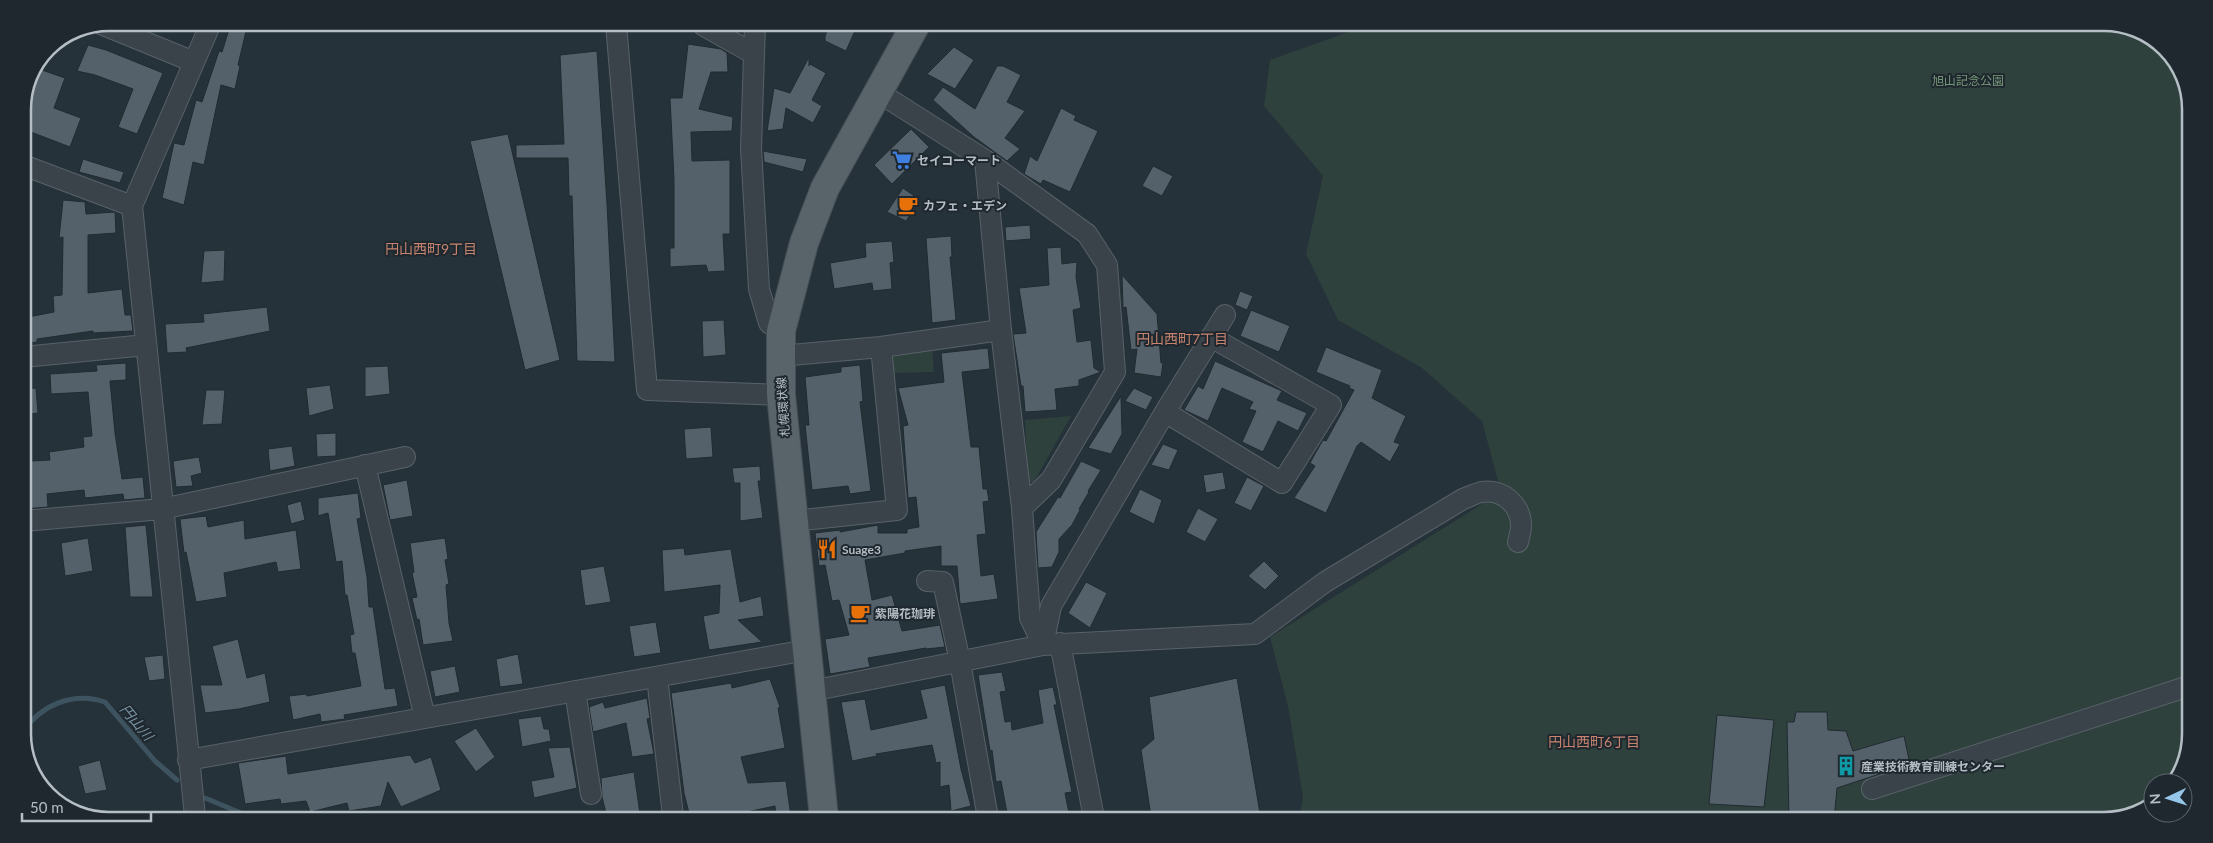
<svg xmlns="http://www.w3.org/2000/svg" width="2213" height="843" viewBox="0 0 2213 843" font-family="Lato,'Noto Sans JP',sans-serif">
<rect width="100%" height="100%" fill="#263239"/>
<!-- green -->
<path fill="#2e413d" d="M1368,25L2132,27L2172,56L2190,103L2186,762L2171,783H2153V804L2104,820L1299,819L1303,797L1288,706L1270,637L1501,492L1482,421L1422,368L1338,320L1306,254L1323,176L1264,106L1270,60Z
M932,348L934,372L893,373L892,351Z
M1071,416L1034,482H1028L1025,420Z"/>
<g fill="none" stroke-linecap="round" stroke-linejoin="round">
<!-- stream -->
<path stroke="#3e5360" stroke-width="5" d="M23,731C42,705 73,691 105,702L155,761L177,780
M205,798L248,816"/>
</g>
<!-- building -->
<path fill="#54616a" stroke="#212a31" d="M231,23H248L238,65L240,66L235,89L221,85L204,165L193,162L184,205L162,198L174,143L184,145L196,100L202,102L219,51L222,52Z
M830,24H858L846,51L825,41V36Z
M688,44L721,49L727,53L728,72H711L699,109L733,117L732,131L691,132L692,161L730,160V234H723L725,271L708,272L706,265L670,267V248H674V179L670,98H682Z
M88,45L106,50L163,73L137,134L118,127L133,89L95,75L77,71Z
M954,47L974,60L955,89L927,74Z
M597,51L607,204L615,362L577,361L572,196H569L568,158H516V145L564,144L560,55Z
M809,57V66L810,64L826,73L812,100L822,106L813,123L786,108L783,129L767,131L774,88L790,93Z
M997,66H1003L1021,75L1007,102L1025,111L1005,138L1020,149L1007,161L974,137L933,100L943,87L975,109Z
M39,69L65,78L54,108L81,118L70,147L23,129V118Z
M1061,108L1076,116L1074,120L1098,131L1070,192L1043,180L1041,184L1024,174L1030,156L1037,161Z
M911,129L929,147L892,184L874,165Z
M508,134L560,360L525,370L470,141Z
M763,151L807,159L803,172L764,162Z
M83,159L124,172L120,183L79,172Z
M1153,166L1173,176L1162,196L1142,186Z
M903,188L920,200L906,221L887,212Z
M63,200L85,202L86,214L115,212L116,233L88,235V293L122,289L125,315H131L133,331L93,333V331L37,339V342L23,344V318L54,312L53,296L62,295L63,237L59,238Z
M1030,225L1031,239L1006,241L1005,227Z
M951,236L952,257H950L956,320L932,323L926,238Z
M892,241L894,262L890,263L892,289L873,291L872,283L834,289L830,263L866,257L865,243Z
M1061,247L1062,264L1077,262L1076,277L1081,308L1073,310L1077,342L1091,340L1094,368L1101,372L1079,380V386L1055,389L1057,410L1025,412L1023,386H1021L1013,334L1026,333L1019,288L1049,285L1047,248Z
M225,250L224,281L201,283L204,251Z
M1122,275L1157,314L1161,363H1163L1161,377L1134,373L1137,349L1131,350L1126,307L1123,308Z
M1240,291L1253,296L1247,310L1235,305Z
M267,307L270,331L186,348L187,352L167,353L165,324L204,322L203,314Z
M1251,310L1290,326L1279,352L1240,336Z
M724,320L726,355L703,357L702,321Z
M1326,347L1382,370L1372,398L1406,416L1394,442L1400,444L1390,462L1361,442L1357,446L1326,513L1294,498L1315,466L1310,463L1316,452L1323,440L1326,441L1354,390L1349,388L1350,386L1316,372Z
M988,348L990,369L962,372L971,447H979L983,489H987L989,501L983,502L986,534L977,535L981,576L994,574L998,599L960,604L957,566H941V546L905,551V553L865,560L872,600L892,595L902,631L940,625L945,647L926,649V648L868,658L870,667L830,674L825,639L849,635L839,600L832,601L825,565L819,566L815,533L840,530V532L878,525V533H907V529L919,527L916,497L908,498L903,426L908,425L898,388L944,382L941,353Z
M1215,361L1282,391L1277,400L1307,413L1298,431L1278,421L1263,452L1242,442L1256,411L1249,409L1253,402L1222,388L1208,421L1184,410L1198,386L1203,389Z
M126,363V380L110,381L115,433L122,479L143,477L145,498L124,500L123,494L85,498L84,490L47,494L48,507L23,509V477L31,476V461L50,460L49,452L84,447L83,437L92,436L88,392L51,394L50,374L97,371L96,365Z
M860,365L863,401L860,402L871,491L850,494L848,486L812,490L805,425H809L805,377L841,372V367Z
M388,366L390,394L365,397V367Z
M330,385L334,409L309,416L306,388Z
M36,388L38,413L23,415V389Z
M1134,388L1153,397L1146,410L1125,401Z
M206,390H225L222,424L202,425Z
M1121,396L1122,434L1111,454L1088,448Z
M711,427L713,457L686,459L684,429Z
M336,433V456L317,457L316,434Z
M1163,444L1178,450L1169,470L1151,465Z
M292,446L295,466L270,471L268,449Z
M199,457L202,473L191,476L193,486L176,487L173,461Z
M1081,461L1101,470L1088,491L1089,492L1079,509L1080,510L1072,525L1059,539V552L1052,567L1038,568L1036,532L1058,497L1060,498Z
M760,466L761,481H758L763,518L740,521V483H734L732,468Z
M1223,472L1226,489L1206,493L1203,475Z
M1247,477L1264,486L1251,511L1234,503Z
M407,480L413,516L390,520L383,485Z
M1140,489L1162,500L1154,524L1129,512Z
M358,493L361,518L357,519L367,577L369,607H373L385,689L395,688L398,706L344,715L345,719L321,722L320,714L293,720L289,696L306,694L307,696L361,686L355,653H352L350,635L354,634L347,595H345L342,561L336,562L328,513L318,516V498Z
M301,501L305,520L291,524L287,505Z
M1198,508L1218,519L1205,542L1186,532Z
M206,516L208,527L244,520L245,539L296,530L301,569L278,572L276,562L224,573L227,597L196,602L186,552L184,553L180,519Z
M146,525L153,597H130L125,527Z
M88,538L93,571L65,576L61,543Z
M445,538L448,559L445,560L449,584L446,585L449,623L453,641L423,645L419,619L417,620L412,598L417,597L412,573L414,572L410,543Z
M684,548L685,555L731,549L740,602L761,596L764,616L738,620L762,642L709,650L703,616L719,613L720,585L664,592L662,550Z
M1264,561L1279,576L1265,590L1248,576Z
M604,566L611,602L585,606L580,570Z
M1086,582L1107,593L1090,628L1068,613Z
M656,622L661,653L634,657L629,626Z
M238,639L247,678L265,673L270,702L239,709L205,713L200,685H222L212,646Z
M518,654L523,684L500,687L496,659Z
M163,655L165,679L149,681L144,657Z
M455,666L460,692L435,697L430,671Z
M1002,672L1006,691L1000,692L1005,722L1011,721L1012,730L1043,723L1038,690L1053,687L1057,705H1054L1072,792L1065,793L1070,818H1008L1001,781L996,782L992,750L990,751L978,675Z
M1237,678L1261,819L1157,818L1151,817L1141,750L1154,739L1149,697Z
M770,679L780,707L778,708L785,748L741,757L748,783L786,781L791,817H776L775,806L728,816V813L690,817L684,793L671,693L731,683L732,688Z
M945,685L961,769L971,806L951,811L949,785L940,787V762L936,763L932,745L876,754L877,756L852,761L841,702L865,699L871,730L927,718L920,690Z
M647,698L650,718L647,719L654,754L632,757L626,723L593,732L589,707L603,702L605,708Z
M1796,712H1827L1828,730L1846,731L1853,751L1904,736L1910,764L1837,788L1834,820H1789L1787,722H1794Z
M1717,715L1774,720L1764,807L1709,804Z
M541,716L544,729H549L551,741L522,747L518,719Z
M476,728L495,757L476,772L454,741Z
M570,747L577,788L534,798L531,781L554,777L548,748Z
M410,755L415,763L431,757L441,790L401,807L388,782L381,806L349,811L347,803L310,812L306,801L281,804L280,799L245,804L238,763L286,756L288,774Z
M100,760L107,790L85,794L78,766Z
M634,772L640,814L628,817H607L602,797L601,778Z"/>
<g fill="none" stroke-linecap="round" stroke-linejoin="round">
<defs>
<path id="minor" d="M101,24L194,62
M616,24L647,390L781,395
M704,24V26L754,54
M755,24L751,148L759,289L769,323L781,331
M878,92L985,160L1087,234L1107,265L1115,372L1051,480L1022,508
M985,160L1001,330L1022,508L1030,618L1043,645
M23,165L132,206
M780,356L881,347L1001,330
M23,357L146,345
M1165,412L1282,483L1331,405L1211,337
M365,465L425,718
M23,521L162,509L405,457
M793,521L897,510L881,347
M927,581L943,582L960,662L988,818
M1060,643L1094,818
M1043,645L1051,606L1165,412L1225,315
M657,677L673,816
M575,691L591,794
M811,691L1043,645L1255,634L1325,582L1463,499C1469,497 1476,493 1482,492C1503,489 1521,505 1521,526C1521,531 1519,537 1518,542
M188,760L807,650
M1872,789L2186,687
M195,816L132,206L211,23"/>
<path id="primary" d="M824,818L781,395V331L804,243L825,188L916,24"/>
</defs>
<!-- minor casing -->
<use href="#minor" stroke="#586168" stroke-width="22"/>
<!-- primary casing -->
<use href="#primary" stroke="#464f56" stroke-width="30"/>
<!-- minor -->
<use href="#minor" stroke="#3a434a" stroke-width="20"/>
<!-- primary -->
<use href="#primary" stroke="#58636a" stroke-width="28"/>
</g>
<!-- icons -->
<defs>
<symbol id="supermarket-bare" viewBox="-9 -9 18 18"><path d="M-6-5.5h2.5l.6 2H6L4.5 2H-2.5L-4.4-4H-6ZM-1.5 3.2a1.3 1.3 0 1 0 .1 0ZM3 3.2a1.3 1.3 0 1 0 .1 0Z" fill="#3f7fe0" stroke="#1f282f" stroke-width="2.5" paint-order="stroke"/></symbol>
<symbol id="cafe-bare" viewBox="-9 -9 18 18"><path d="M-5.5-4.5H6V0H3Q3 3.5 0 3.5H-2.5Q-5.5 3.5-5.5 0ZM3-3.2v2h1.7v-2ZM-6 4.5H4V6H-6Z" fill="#e8710a" stroke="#1f282f" stroke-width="2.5" paint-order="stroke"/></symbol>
<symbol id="restaurant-bare" viewBox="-9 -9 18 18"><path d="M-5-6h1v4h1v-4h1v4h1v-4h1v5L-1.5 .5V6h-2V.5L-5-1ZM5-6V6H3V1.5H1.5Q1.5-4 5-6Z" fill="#e8710a" stroke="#1f282f" stroke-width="2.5" paint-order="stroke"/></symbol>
<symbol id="building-bare" viewBox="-9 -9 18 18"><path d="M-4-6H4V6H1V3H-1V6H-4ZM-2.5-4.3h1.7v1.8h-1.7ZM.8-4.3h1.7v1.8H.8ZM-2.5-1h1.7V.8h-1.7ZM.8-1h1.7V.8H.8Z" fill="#0f9aa8" stroke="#1f282f" stroke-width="2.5" paint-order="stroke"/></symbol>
</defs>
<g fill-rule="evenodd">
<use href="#supermarket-bare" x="888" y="146" width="28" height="28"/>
<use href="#cafe-bare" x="894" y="191" width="28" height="28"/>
<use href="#restaurant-bare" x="813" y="535" width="28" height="28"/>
<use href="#cafe-bare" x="846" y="599" width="28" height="28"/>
<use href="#building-bare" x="1832" y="752" width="28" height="28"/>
</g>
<g text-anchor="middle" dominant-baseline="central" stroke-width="4" stroke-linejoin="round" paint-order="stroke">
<!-- park labels -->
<g font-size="12" fill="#769878" stroke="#1f282f">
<text x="1968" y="80">旭山記念公園</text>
</g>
<!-- poi labels -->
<g font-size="12" font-weight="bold" fill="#b5bec5" stroke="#1f282f" text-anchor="start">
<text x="917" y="160">セイコーマート</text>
<text x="923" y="205">カフェ・エデン</text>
<text x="842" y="549">Suage3</text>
<text x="875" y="613">紫陽花珈琲</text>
<text x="1861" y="766">産業技術教育訓練センター</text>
</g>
<!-- street labels -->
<g font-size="12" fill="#b5bec5" stroke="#1f282f">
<text transform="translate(783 407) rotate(-94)">札幌環状線</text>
</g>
<!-- neighbourhood labels -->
<g font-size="14" fill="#c6846f" stroke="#1f282f">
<text x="431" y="248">円山西町9丁目</text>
<text x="1182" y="338">円山西町7丁目</text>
<text x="1594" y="741">円山西町6丁目</text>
</g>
<!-- water labels -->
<g font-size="14" font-style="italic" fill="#7a95a5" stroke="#1f282f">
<text transform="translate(137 722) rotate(50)">円山川</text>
</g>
</g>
<!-- crop -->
<path d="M0 0H2213V843H0ZM109 31H2104A78 78 0 0 1 2182 109V734A78 78 0 0 1 2104 812H109A78 78 0 0 1 31 734V109A78 78 0 0 1 109 31Z" fill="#1f282f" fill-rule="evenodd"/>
<path fill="none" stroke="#b5bec5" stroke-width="2.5" d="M109 31H2104A78 78 0 0 1 2182 109V734A78 78 0 0 1 2104 812H109A78 78 0 0 1 31 734V109A78 78 0 0 1 109 31Z"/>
<!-- north arrow -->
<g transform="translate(2168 798) rotate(266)"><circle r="24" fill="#1f282f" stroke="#5b646b"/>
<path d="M0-4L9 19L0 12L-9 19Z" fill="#96c6ea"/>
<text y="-8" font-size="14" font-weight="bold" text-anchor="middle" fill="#b5bec5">N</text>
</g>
<!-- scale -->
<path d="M22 813v8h129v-8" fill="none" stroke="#b5bec5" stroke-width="2.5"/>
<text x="30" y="813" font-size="15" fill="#b5bec5" stroke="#1f282f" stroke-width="4" paint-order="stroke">50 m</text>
</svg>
